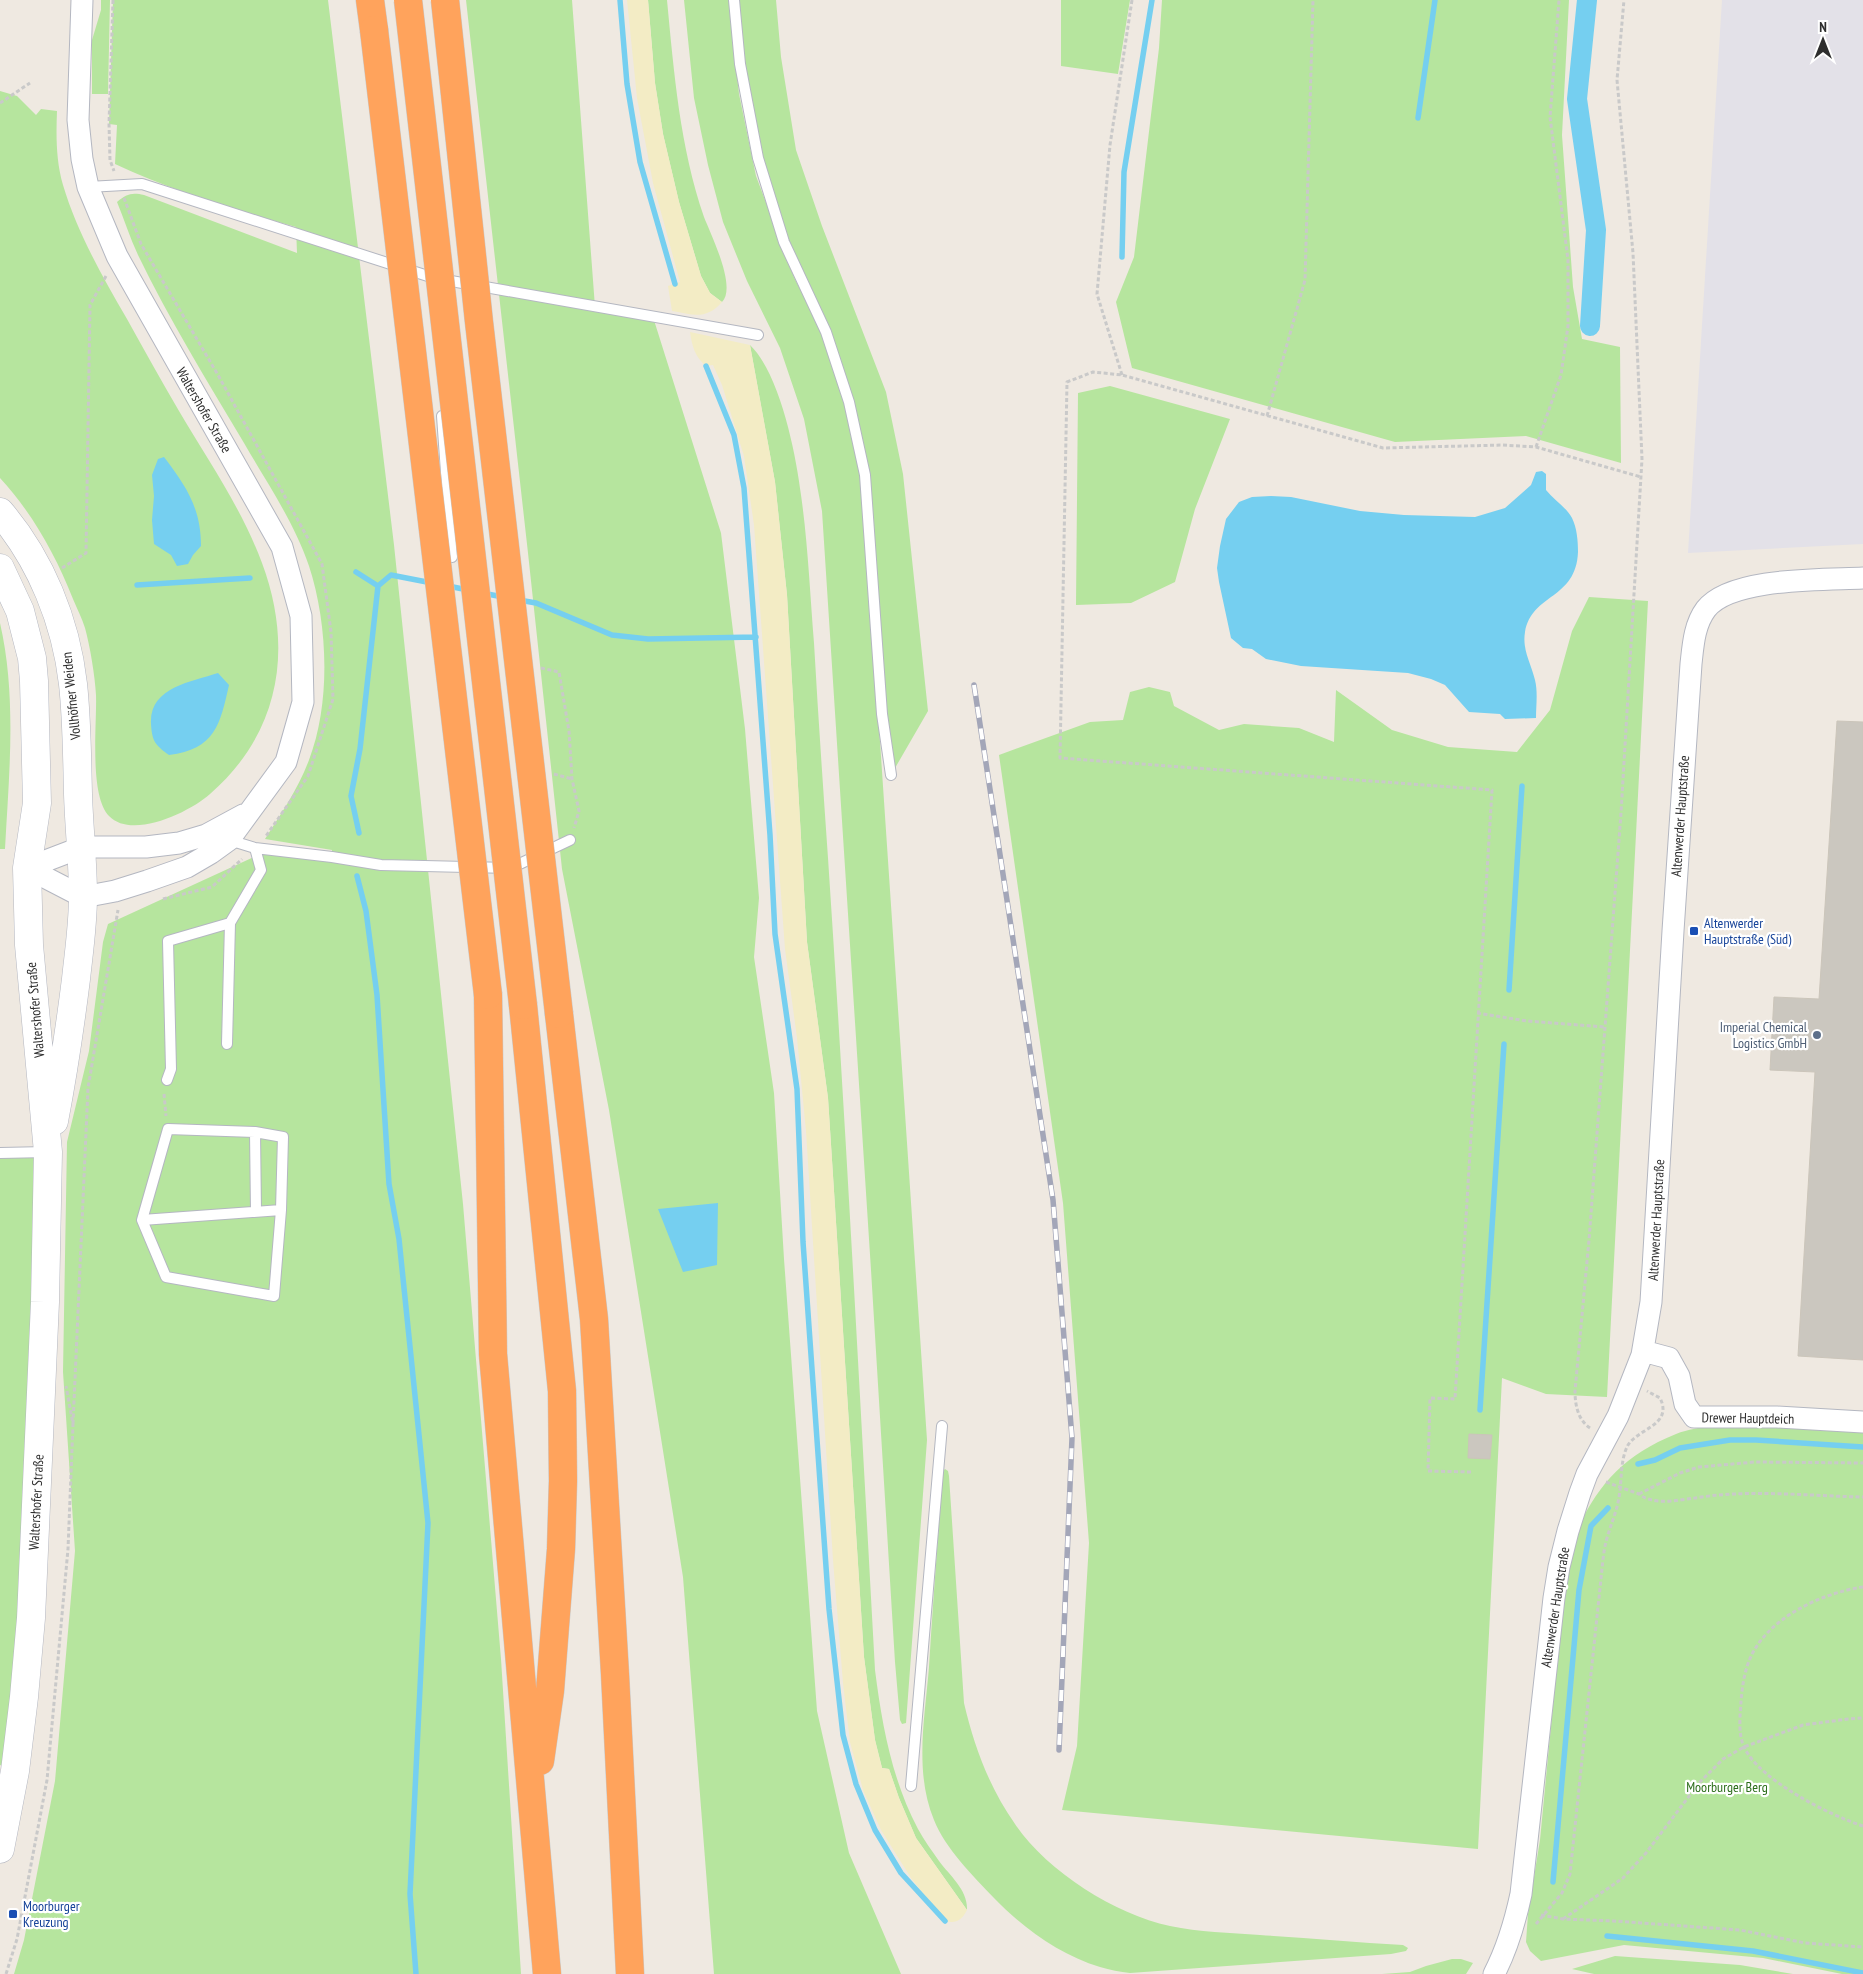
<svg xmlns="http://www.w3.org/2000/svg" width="1863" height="1974" viewBox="0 0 1863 1974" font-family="'PT Sans Narrow',sans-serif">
<rect width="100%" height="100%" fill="#efe9e1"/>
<!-- industrial -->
<path fill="#e3e1e8" d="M1722,0H1863V544L1688,553Z"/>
<!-- green -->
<path fill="#b6e59e" d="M101,0H110L108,94H92V40L101,10Z
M113,0H328L394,545L463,1204L501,1659L521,1974H14L24,1940L55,1781L75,1551L63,1372L67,1142L89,1051L103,942L108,924L269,850L332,856V850L265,839C281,814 298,789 309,760C331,703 328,624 309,566C294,522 267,483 244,443C207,381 169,319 138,255C130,238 124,219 117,202C126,194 132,192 144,195L297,253L296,227C234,209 173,191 115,164L117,125L109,124Z
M466,0H572L595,307L653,317L721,533L745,729L759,898L754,957L774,1093L784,1259L817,1711L849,1853L901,1974H714L683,1577L609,1110L562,869L528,553Z
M648,0H667C674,73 680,147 704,217C711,235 737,287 722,302L710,293L701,276L679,202L663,134L655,83Z
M684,0H729L739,94L756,176L794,277L824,338L840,385L863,489L927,1440L906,1723L902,1724L900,1720L895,1662L871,1270L822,511L804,419L780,348L747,281L723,222L708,165L694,98Z
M734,0H776L781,57L796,150L822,226L886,392L903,474L928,711L891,775L865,475L826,332L784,242L758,158Z
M1061,0H1130L1118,74L1061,66Z
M1162,0H1569L1562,135L1573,287L1582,339L1620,347L1621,463L1526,436L1395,442L1132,368L1116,302L1134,257L1159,48Z
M0,91L17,96L36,115L41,109L57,111C56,136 56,161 63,185C77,232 102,276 127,319C144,350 161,380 179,411C208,460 242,509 262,563C294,649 280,733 210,794C190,812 132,840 109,816C89,795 97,725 96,695C95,676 90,646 85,628C82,618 77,609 73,599C55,554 33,514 0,478Z
M750,345C780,374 796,454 801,495C808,544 810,594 814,643C818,714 823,786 828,858C846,1128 860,1399 875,1670C882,1725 892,1780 918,1829C924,1840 932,1851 939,1861C950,1876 968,1890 967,1910L916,1838L899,1798L889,1769L882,1768L875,1740L864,1657L828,1098L807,942L787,595L775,482Z
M1110,386L1230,419L1195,509L1175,582L1131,603L1076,605L1078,393Z
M1589,597L1648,601L1607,1397L1546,1394L1502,1378L1478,1849L1062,1810L1077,1746L1089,1543L1063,1203L999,755L1090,722L1123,720L1130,692L1149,687L1170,692L1174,706L1219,730L1244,724L1299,728L1334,742L1336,690L1392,730L1448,747L1517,752L1550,710L1572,631Z
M0,623C17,697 9,774 5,849H0Z
M48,1152L15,1771L0,1765V1153Z
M1713,1425L1863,1431V1974H1842L1763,1958L1624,1945L1541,1961L1530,1951L1526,1942L1528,1914L1540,1840L1568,1550C1592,1493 1616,1458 1676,1434C1688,1429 1701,1428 1713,1425Z
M945,1469L948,1471L949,1476L964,1703C974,1746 989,1787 1015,1824C1047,1871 1114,1914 1170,1926C1199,1932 1230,1933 1260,1935C1308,1938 1355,1942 1403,1945L1408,1948L1406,1951L1391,1954L1130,1973C1120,1972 1110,1970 1100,1967C1060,1955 1023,1928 994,1898C973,1876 945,1848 934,1820C914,1772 925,1717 929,1667C933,1602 938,1536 943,1471Z
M1615,1956L1740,1965L1793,1974H1594L1572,1969Z
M1452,1959H1461L1473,1963L1466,1974H1382L1410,1972L1426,1966Z"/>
<!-- sand -->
<path fill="#f3ecc5" d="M627,0H648L655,83L663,134L679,202L701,276L710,293L722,302C706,320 694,315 672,311L668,286L680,282L653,183L637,98Z
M690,332L750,345L775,482L787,595L807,942L828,1098L864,1657L875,1740L882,1768L889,1769L899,1798L916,1838L967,1910C962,1920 956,1924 945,1921L911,1878L881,1830L863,1790L850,1742L843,1683L833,1560L806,1131L797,1038L785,949L754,525L744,456L722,385L713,365L706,366C695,357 692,346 690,332Z"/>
<!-- water -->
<path fill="#75cff0" d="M164,457C186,486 201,508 201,546L193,555L188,564L177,566L171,555L154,544L152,520L154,496L152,475L158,459Z
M1536,472L1542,471L1546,474V490C1554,500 1566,507 1572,518C1577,528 1578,541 1578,552C1576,600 1532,593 1525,632C1522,650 1531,663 1535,680C1538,692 1536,706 1536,718L1505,719L1500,714L1469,712L1445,685L1431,679L1408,673L1301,666L1266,659L1252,649L1243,648L1231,638L1219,582L1217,568L1220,546L1226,519L1239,502L1252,497L1271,496L1291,497L1360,511L1404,515L1475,517L1505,508L1531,485Z
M218,673L229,685C220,725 215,749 169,755C155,745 152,741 151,724C149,687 191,682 218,673Z
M718,1203L717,1265L683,1272L658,1209Z"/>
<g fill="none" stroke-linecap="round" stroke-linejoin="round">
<!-- stream -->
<path stroke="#75cff0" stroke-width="5.5" d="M620,0L627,84L640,162L675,284
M1418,118L1435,0
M1122,257L1124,172L1152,0
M706,366L734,435L744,488L770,835L775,934L797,1089L803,1242L829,1609L843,1735L856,1784L875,1830L901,1873L945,1921
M356,572L378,586L360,749L351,796L359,833
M137,585L250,578
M378,586L391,575L432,583
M448,586L468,590
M482,593L503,597
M519,600L536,603L612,635L648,639L756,637
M357,876L366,911L377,995L389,1184L399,1239L428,1523L410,1894L416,1974
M1509,990L1522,786
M1480,1410L1504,1044
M1638,1464L1655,1460L1680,1448L1730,1440H1756L1863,1447
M1553,1882L1579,1590L1591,1526L1608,1508
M1607,1936L1753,1951L1863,1973"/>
<!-- canal -->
<path stroke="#75cff0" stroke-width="20" d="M1587,0L1577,99L1596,230L1590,326"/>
</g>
<!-- building -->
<path fill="#cbc7bf" stroke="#cbc5ba" d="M1837,721L1863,722V1360L1798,1356L1815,1072L1770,1070L1774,997L1819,999Z
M1469,1434L1492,1435L1490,1459L1468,1458Z"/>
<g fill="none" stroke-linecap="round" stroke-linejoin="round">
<defs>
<path id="service" d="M734,0L740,64L758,158L784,242L826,332L849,402L865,475L882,714L891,775
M88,187L142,184L434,278L758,335
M442,416L452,557
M229,840L255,848L332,857L381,865L511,868L570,840
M227,1044L230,923L261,870L255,848
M167,1080L171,1069L168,941L230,923
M168,1129L255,1132L283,1137L281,1210L274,1296L166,1277L142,1220Z
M255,1132L256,1212
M0,1153L47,1152
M142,1220L281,1210
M911,1786L942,1426"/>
<path id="minor" d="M27,868L83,897L115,891L147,881L187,867L211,853L229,840L286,762L303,702L301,616L282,547L117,256L88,187L82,159L78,120L82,0
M27,868L82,847H146L179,843L206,835L243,815
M1643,1351L1669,1358L1679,1376L1685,1404L1694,1417H1777L1863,1422
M1494,1974C1507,1949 1515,1922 1521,1894L1554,1598L1559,1567L1568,1531L1580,1493L1587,1474L1618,1416L1642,1355L1651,1302L1673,931L1691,664C1693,646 1694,625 1706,609C1731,577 1823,580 1863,578"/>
<path id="secondary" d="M0,512C41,560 66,622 73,684C77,720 77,757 78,794C79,828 83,862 83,896C83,924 79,951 76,979C70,1027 63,1074 54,1121
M0,568L20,611L32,658L34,681L37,803L27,868L29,945L48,1152L45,1302L31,1618L24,1697L15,1771L0,1849"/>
<path id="motorway" d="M370,0L374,30
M488,995L493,1354L547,1974
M523,1005L562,1391L563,1481L561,1549L550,1691L540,1761
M559,1014L594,1319L615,1674L630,1974"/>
</defs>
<!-- service casing -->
<use href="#service" stroke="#b4b7c1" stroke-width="12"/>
<!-- minor casing -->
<use href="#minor" stroke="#b4b7c1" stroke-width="23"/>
<!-- secondary casing -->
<use href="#secondary" stroke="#b4b7c1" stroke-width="29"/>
<!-- motorway casing -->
<use href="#motorway" stroke="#c9c9c9" stroke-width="29"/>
<!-- path -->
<path stroke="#c9c9c9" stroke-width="3" stroke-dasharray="4 2.5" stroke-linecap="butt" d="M113,0L109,124L110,160L114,171
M0,103L30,83
M124,198L141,244L218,375L322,564L331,632L333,699L308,776L266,836
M1122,375L1097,294L1110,145L1132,0
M1267,416L1305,280L1313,0
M1536,447L1561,375L1568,326V260L1550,117L1559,0
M62,568L86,553L90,305L106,276
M541,668L559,672L569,731L572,779L579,811L574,828
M554,774L572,779
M163,899L212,887L242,859
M1477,1013L1527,1021L1605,1027
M164,1094L166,1116
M73,1424L88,1088L118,910
M1590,1428C1578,1420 1575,1405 1575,1391L1589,1240L1605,1027L1621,813L1642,459L1633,253L1617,80L1624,0
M1471,1472L1428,1471L1430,1398L1455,1399L1492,790L1060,758L1067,382L1093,372L1122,375L1383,448L1503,445L1536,447L1641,477
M1606,1482L1639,1494C1654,1506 1678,1500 1695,1498C1748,1489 1809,1496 1863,1497
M1639,1494L1680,1473L1699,1467L1755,1462L1863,1463
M1863,1587C1821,1593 1765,1619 1749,1661C1744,1674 1742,1688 1741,1702C1740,1716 1738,1734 1744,1747C1759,1780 1829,1815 1863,1826
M1541,1915L1563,1919L1614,1921L1740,1930L1805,1943L1863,1947
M1563,1919L1623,1878L1646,1853L1699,1783L1723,1759L1744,1747L1803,1725L1848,1719L1863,1718
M1536,1924L1562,1893L1570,1874L1602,1569C1603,1559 1604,1548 1607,1538C1611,1524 1617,1511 1619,1497C1622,1481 1620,1462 1627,1447C1635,1429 1674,1426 1660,1398L1647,1391
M6,1974L17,1939L47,1780L68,1549L73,1424L66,1386"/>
<!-- service -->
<use href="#service" stroke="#fff" stroke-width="10"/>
<!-- minor -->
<use href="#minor" stroke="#fff" stroke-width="21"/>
<!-- secondary -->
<use href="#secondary" stroke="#fff" stroke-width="28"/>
<!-- motorway -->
<use href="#motorway" stroke="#ffa35c" stroke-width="28"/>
<defs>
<path id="rail" d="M974,685L1053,1200L1072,1438L1059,1750"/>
</defs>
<!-- rail casing -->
<use href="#rail" stroke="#a3a6b8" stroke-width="5.5"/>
<!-- rail -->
<use href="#rail" stroke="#fff" stroke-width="4" stroke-dasharray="11" stroke-linecap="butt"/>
<defs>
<path id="motorway-bridge" d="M408,0L523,1005
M445,0L479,322L559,1014
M374,30L488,995"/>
</defs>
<!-- motorway-bridge casing -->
<use href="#motorway-bridge" stroke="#c9c9c9" stroke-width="29" stroke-linecap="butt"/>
<!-- motorway-bridge -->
<use href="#motorway-bridge" stroke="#ffa35c" stroke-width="28"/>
</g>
<!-- markers -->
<g fill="#1a4fb4" stroke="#fff" stroke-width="2">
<rect x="1689" y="926" width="10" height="10" rx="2.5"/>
<rect x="8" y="1909" width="10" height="10" rx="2.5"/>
</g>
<circle fill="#5c6f8a" stroke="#fff" stroke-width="2" cx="1817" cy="1035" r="5"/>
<g text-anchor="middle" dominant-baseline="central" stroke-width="4.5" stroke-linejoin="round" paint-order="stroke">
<!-- street labels -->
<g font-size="14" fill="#2e2e2e" stroke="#fff">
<text transform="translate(204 410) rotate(60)">Waltershofer Straße</text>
<text transform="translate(71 696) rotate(-96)">Vollhöfner Weiden</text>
<text transform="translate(1680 816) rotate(-86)">Altenwerder Hauptstraße</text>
<text transform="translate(35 1010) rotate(-95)">Waltershofer Straße</text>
<text transform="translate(1656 1220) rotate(-87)">Altenwerder Hauptstraße</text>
<text transform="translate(1748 1418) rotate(1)">Drewer Hauptdeich</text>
<text transform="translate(36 1502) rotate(-87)">Waltershofer Straße</text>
<text transform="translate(1555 1607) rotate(-81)">Altenwerder Hauptstraße</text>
</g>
<!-- transit labels -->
<g font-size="14" fill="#164399" stroke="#fff" text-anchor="start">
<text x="1704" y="923">Altenwerder<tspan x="1704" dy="16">Hauptstraße (Süd)</tspan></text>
<text x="23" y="1906">Moorburger<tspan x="23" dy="16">Kreuzung</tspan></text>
</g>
<!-- service labels -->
<g font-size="14" fill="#4e5e75" stroke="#fff" text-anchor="end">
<text x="1807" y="1027">Imperial Chemical<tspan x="1807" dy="16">Logistics GmbH</tspan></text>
</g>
<!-- park labels -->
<g font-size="14" fill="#2c6e1b" stroke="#fff">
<text x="1727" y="1787">Moorburger Berg</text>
</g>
</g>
<!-- north arrow -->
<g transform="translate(1823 40)" stroke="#ffffff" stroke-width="4" paint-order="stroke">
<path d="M0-4L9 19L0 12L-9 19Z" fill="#2e2e2e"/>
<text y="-8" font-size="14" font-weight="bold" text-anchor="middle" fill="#2e2e2e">N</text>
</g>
</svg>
